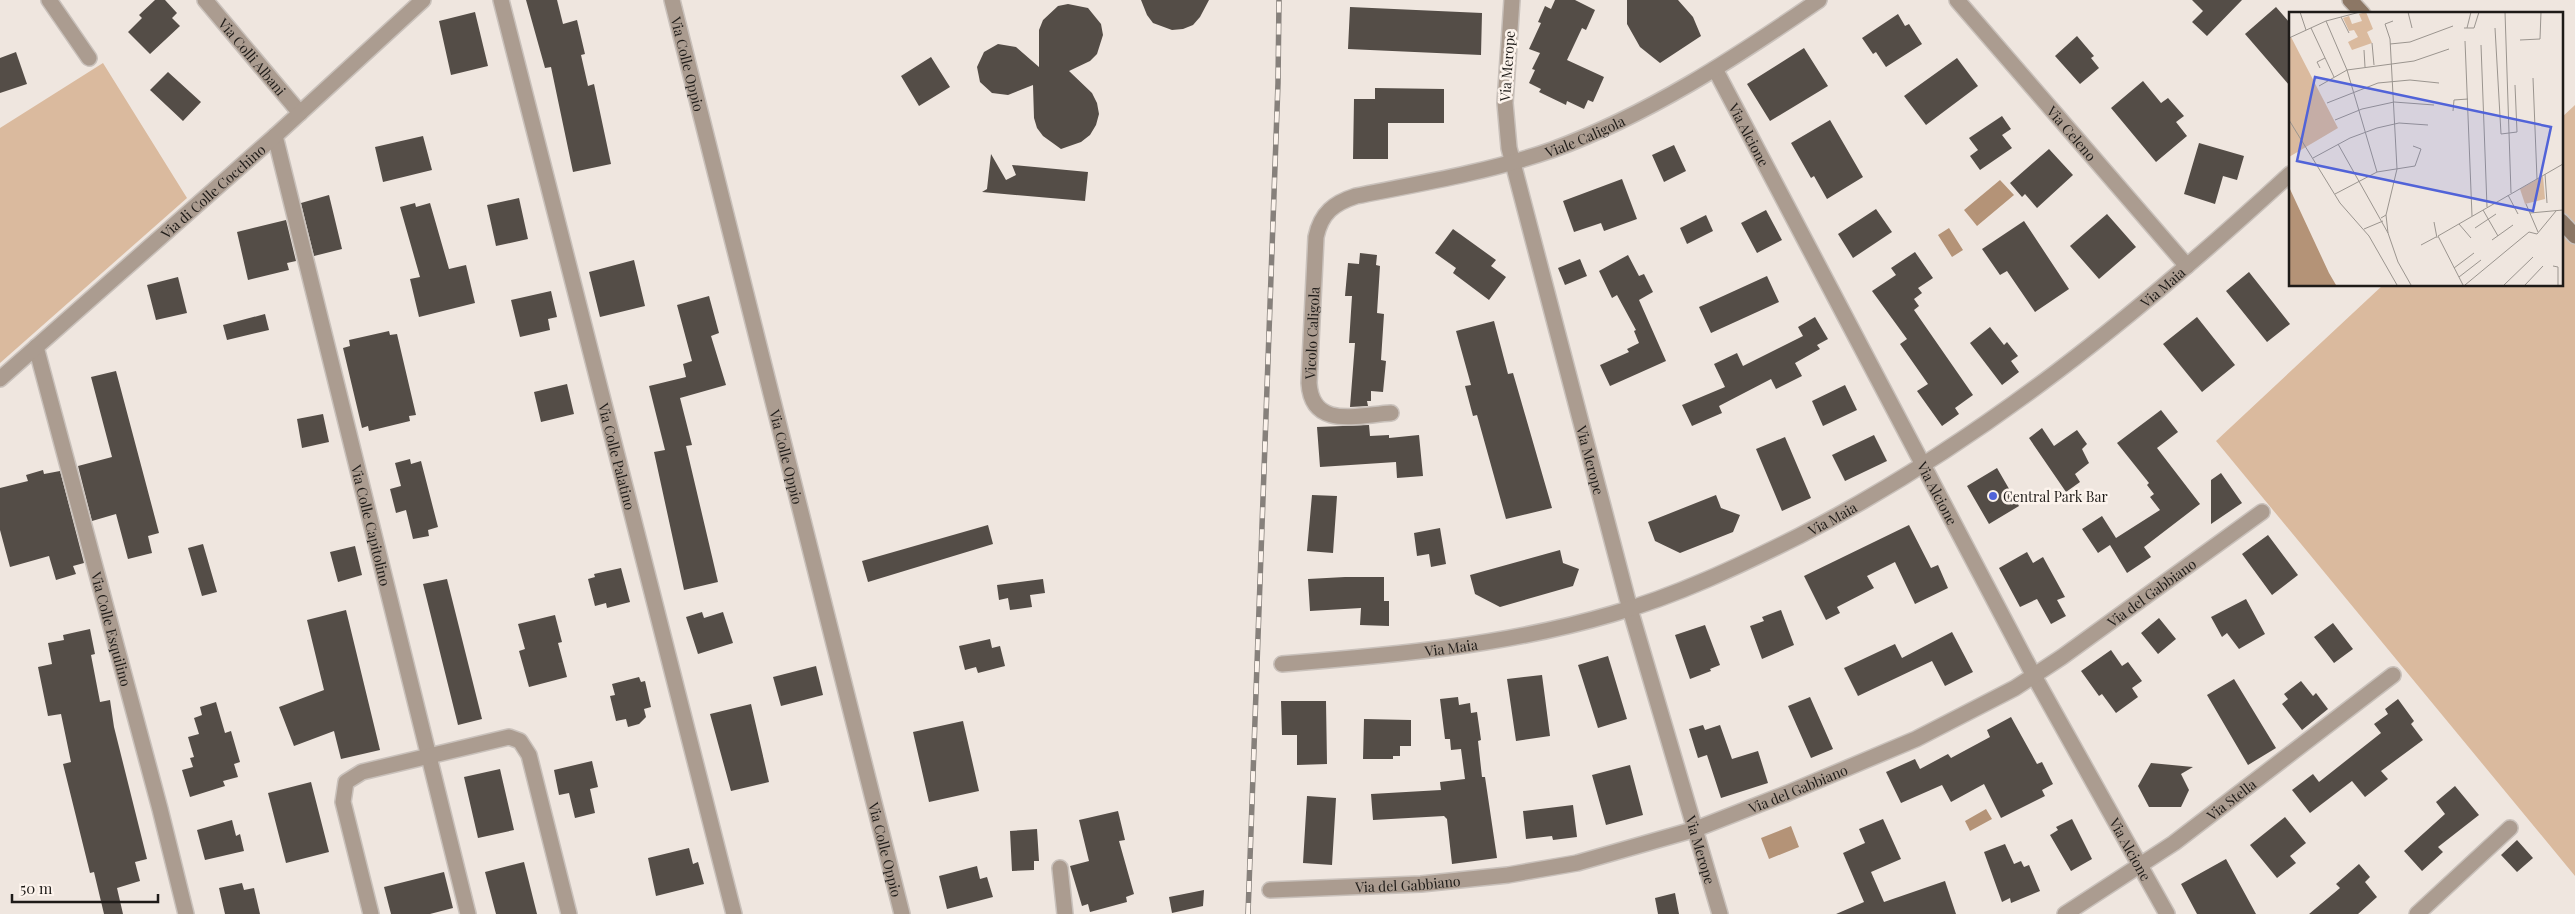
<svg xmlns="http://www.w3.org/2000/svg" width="2575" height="914" viewBox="0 0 2575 914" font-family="'Playfair Display',serif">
<rect width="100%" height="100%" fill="#efe6df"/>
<!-- green -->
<path fill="#daba9e" d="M103,63L187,198L0,363V128Z
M2575,105V876L2216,441L2383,285H2561V118Z"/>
<!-- water -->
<path fill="#b49377" d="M2000,180L2014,195L1977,226L1964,210Z
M1949,228L1963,250L1952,257L1938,235Z
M1986,809L1992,819L1970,831L1965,821Z
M1791,826L1799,847L1769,859L1761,838Z"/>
<!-- building -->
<path fill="#544d47" d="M155,0H165L177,13L172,18L180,26L150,54L128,32L142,18L139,15Z
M526,0H557L563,24L577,20L585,54L581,55L588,86L594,84L611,164L573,172L551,67L545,68Z
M1141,0H1209L1200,17L1193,25L1183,29L1172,30L1153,23L1147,15Z
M1555,0H1575L1595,10L1586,30L1582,28L1567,60L1604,77L1593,102L1588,100L1584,109L1567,101L1566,105L1539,92L1541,89L1529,83L1535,70L1532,69L1540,53L1529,49L1541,23L1538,22L1545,6L1551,9Z
M1627,0H1678L1693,17L1701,36L1660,63L1640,47L1627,24Z
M2192,0H2242L2207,36L2192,22L2203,11Z
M1068,4L1088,8L1101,24L1103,35L1097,54L1090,61L1069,71L1092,93L1097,103L1099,114L1096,125L1090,135L1081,142L1061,149L1043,136L1037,128L1034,118L1033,85L1008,95L992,93L980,82L977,67L984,52L998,44L1016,47L1039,67V30L1043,20L1058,6Z
M1350,7L1482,13L1481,55L1348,49Z
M2276,7L2290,23V86L2245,34Z
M475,12L488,66L451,75L439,21Z
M1898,14L1905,26L1909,24L1922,44L1886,67L1876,52L1873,54L1862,38Z
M2077,36L2094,56L2091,58L2099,68L2080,84L2055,56Z
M1804,48L1828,86L1770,121L1747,84Z
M16,52L27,84L0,93V58Z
M931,57L950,87L919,106L901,76Z
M1957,58L1978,86L1926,125L1904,96Z
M168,72L201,102L183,121L150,90Z
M2143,81L2161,103L2168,98L2184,116L2176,122L2187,136L2156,162L2111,108Z
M1375,88L1444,89V123H1388V159H1353L1354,99H1375Z
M2002,116L2011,129L2002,135L2012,148L1980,170L1970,156L1978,150L1969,138Z
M1830,120L1863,177L1827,199L1814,176L1811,178L1791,143Z
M423,136L432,170L383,182L375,147Z
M2199,143L2244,156L2237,180L2223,176L2215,204L2184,194Z
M1674,145L1686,171L1664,182L1652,155Z
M2049,149L2073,175L2037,208L2025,194L2022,197L2010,183Z
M991,154L1006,180L1016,175L1012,165L1088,172L1085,201L982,192L987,189Z
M1622,179L1637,219L1604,231L1601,223L1574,232L1563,201Z
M329,195L342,249L314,256L301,203Z
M519,198L528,239L496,246L487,205Z
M415,203L416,207L430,203L449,269L466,265L475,303L419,317L410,279L420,277L400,207Z
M1876,209L1892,232L1853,258L1838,234Z
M1766,210L1782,240L1757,253L1741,223Z
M2107,214L2136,247L2099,279L2070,246Z
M1706,215L1713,231L1687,244L1680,228Z
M286,220L296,261L287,263L289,270L248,280L237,232Z
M2024,221L2069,289L2035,312L2007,271L2000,275L1982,249Z
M1453,229L1496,260L1491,266L1506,277L1489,300L1453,273L1456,268L1435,253Z
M1915,252L1933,278L1918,288L1922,293L1914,299L1919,306L1914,310L1973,395L1955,408L1959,414L1942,426L1917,391L1928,384L1900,344L1907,339L1872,291L1896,275L1891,268Z
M1360,253L1377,255L1376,265L1380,266L1377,313L1384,314L1381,360L1386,361L1383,392L1371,391V401H1367L1368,406L1350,407L1355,343H1349L1352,296H1345L1348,263L1359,264Z
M1628,255L1639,276L1644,274L1653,292L1639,300L1666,361L1610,386L1600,365L1629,352L1627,349L1639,343L1634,331L1636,330L1617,295L1612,298L1599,271Z
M1580,259L1587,276L1565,285L1558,268Z
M634,260L645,306L600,317L589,272Z
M2249,272L2290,324L2267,342L2226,291Z
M1767,276L1779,302L1711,333L1699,307Z
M178,277L187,313L156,320L147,285Z
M551,291L557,317L548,319L550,330L520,337L511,300Z
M709,296L719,333L711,336L726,385L680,398L692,445L686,446L718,582L684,590L654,452L665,450L649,386L686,377L683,364L692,361L677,305Z
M265,314L269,330L227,340L223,325Z
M1815,317L1828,339L1817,345L1820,349L1795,363L1802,376L1776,389L1771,379L1719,406L1722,413L1692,426L1682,405L1725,387L1714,364L1737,353L1743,366L1803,336L1798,327Z
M2197,317L2235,365L2202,392L2163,344Z
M1494,321L1508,374L1513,373L1552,508L1506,519L1477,415L1473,416L1465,386L1471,385L1456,331Z
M1990,327L2004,345L2007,342L2018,356L2011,361L2019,372L2002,385L1970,343Z
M389,331L390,335L397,334L416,415L409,416L410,421L369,431L368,426L362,428L343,348L350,346L349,340Z
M116,371L159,533L148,536L152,553L128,559L116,514L92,521L78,466L112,457L91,377Z
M567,384L574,414L541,422L534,392Z
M1845,385L1857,410L1823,426L1812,401Z
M2161,410L2178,432L2157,448L2200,504L2144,547L2151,557L2127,573L2110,545L2098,553L2082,529L2102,516L2116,538L2160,510L2150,497L2154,494L2147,485L2149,483L2117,443Z
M323,414L329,442L302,448L297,419Z
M1369,425L1370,436L1389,435V438L1419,435L1423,476L1397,478L1396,462L1320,467L1317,427Z
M2042,428L2054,446L2077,430L2087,444L2082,449L2089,463L2075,474L2080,482L2066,492L2029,438Z
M1874,435L1887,461L1845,481L1832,455Z
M1785,437L1811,498L1782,511L1756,449Z
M410,459L411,464L421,461L438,527L428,530L429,536L413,539L406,510L396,513L390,489L401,486L395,463Z
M1997,468L2019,506L1989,524L1967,486Z
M43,470L44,474L60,471L84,563L73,566L76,574L56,580L49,556L10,567L0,530V488L28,481L26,475Z
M2221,473L2242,503L2211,524V480Z
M1312,495L1337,496L1333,553L1307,551Z
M1716,495L1721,508L1740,515L1733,532L1680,553L1655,541L1648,522Z
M988,525L993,544L868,582L862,561Z
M1909,525L1931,568L1938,565L1948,588L1915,604L1895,562L1867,576L1874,588L1837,607L1840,613L1826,620L1804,576Z
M1440,528L1446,564L1431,567L1429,554L1417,556L1414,533Z
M2268,535L2298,575L2272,595L2242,554Z
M203,544L217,592L202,596L188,548Z
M355,546L362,575L338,582L330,552Z
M1560,550L1563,563L1579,569L1573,586L1500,607L1475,594L1470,575Z
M2027,552L2033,563L2043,557L2065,597L2057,600L2066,616L2051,624L2037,599L2020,607L1999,568Z
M621,568L630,602L607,608L606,603L595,606L588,579L595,577L594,574Z
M1345,577H1384V601H1389V626L1360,625L1361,608L1310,611L1308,579Z
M447,579L482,719L458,725L423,584Z
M1043,579L1045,593L1030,595L1032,607L1010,610L1008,598L999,600L997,585Z
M2246,599L2265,634L2239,649L2227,633L2222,637L2211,617Z
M346,610L380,750L341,759L334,731L294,746L279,707L324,690L307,620Z
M1781,610L1794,645L1762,659L1750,626L1764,621L1762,617Z
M702,612L704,618L723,612L733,643L698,654L686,617Z
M555,615L562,642L558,643L567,677L529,687L519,651L525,649L518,624Z
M2159,618L2176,639L2158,654L2141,633Z
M2333,623L2353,649L2334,663L2314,637Z
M1705,625L1720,665L1710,669L1711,671L1690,679L1675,635Z
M90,629L95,654L91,655L100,702L110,700L114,727L147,859L135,862L140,881L117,888L123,914H104L94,872L90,873L63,764L71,762L61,714L48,716L38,667L52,664L48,643L64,640L63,635Z
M1952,632L1973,672L1945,686L1932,661L1858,696L1844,668L1895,644L1902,658Z
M990,639L992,648L1000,646L1005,666L978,673L976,667L965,670L959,646Z
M2111,650L2122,666L2128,662L2142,681L2132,688L2138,697L2116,713L2102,694L2099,696L2081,671Z
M1608,656L1627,719L1598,728L1578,665Z
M816,666L823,695L781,706L773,677Z
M1542,675L1550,736L1516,741L1507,679Z
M639,677L641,682L645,681L651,707L644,709L646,717L639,724L628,727L626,719L616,721L610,696L615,695L612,684Z
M2234,679L2276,748L2248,765L2207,695Z
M2301,681L2313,696L2316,693L2328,709L2302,730L2282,704L2288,699L2284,694Z
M1458,697L1459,705L1470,703L1471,713L1477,712L1481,740L1478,741L1482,777H1485L1497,858L1452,864L1447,819L1444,816L1373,820L1371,794L1441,790L1440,782L1465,779L1461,749L1451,750L1450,739H1445L1440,699Z
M1810,697L1833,749L1811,758L1788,706Z
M2398,699L2414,721L2411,724L2423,740L2381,771L2388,779L2365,797L2352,781L2310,813L2292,790L2313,774L2319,782L2381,733L2374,724L2388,714L2385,709Z
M1281,701H1326L1327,764L1297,765V735H1282Z
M216,702L225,733L231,731L240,762L234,764L238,777L223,781L225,786L190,797L182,770L193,767L190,758L194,757L188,737L199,734L194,718L202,715L200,707Z
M751,704L769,782L731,791L710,714Z
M2011,717L2037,764L2042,762L2053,784L2042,790L2045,796L2001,818L1984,784L1951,802L1942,785L1901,803L1886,772L1915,759L1920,769L1948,754L1951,758L1990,737L1987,730Z
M1364,719L1411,720V746H1400V756H1393V759H1363Z
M963,721L979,791L929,802L913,732Z
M1703,725L1705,730L1720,725L1732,759L1758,751L1768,783L1721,798L1707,755L1698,758L1689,729Z
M592,761L598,787L590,789L595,813L575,818L569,793L559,795L554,770Z
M2151,763L2193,767L2181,774L2189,790L2181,807H2149L2138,786Z
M1630,765L1643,815L1606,825L1592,775Z
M500,769L514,830L478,838L464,777Z
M311,782L329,852L286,863L268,793Z
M2455,786L2479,815L2438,847L2443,852L2422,871L2404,851L2445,814L2436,802Z
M1307,796L1336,798L1332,865L1303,863Z
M1573,805L1577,837L1553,840L1552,836L1526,839L1523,811Z
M1118,811L1125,840L1119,841L1134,894L1126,897L1127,902L1090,912L1088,904L1082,906L1070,866L1089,861L1079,820Z
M2285,817L2306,843L2290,856L2296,863L2277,878L2250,845Z
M1883,819L1901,859L1871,872L1884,902L1945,881L1956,914H1836L1864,902L1843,853L1865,843L1859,829Z
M2072,819L2092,859L2071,871L2050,835L2058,830L2056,827Z
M232,820L236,836L240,834L244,851L205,860L197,830Z
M1037,829L1039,861H1034V870L1012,871L1010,831Z
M2517,840L2533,858L2517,872L2501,855Z
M2005,844L2014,864L2021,861L2024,867L2029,865L2040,891L2011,903L2010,898L2002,902L1984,852Z
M689,848L693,864L698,862L704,884L656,896L648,858Z
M2226,859L2256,914H2197L2181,884Z
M524,862L537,914H496L485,872Z
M2359,864L2370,877L2365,882L2377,897L2358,914H2309L2340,888L2336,884Z
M977,866L980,879L987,877L993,897L947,909L939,876Z
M444,872L453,908L430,914H391L384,887Z
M242,883L244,890L254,888L260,914H225L219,888Z
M1204,890L1203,906L1172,913L1169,897Z
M1675,893L1679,914H1658L1655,898Z"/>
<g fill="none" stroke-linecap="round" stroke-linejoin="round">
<defs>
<g id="street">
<path d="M49,0L89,58"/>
<path id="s1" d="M205,0L300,113"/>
<path id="s2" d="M501,0L734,914"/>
<path id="s3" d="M672,0L902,914"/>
<path id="s4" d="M1512,0L1505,103L1509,148L1630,609L1720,914"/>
<path id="s5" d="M1957,0L2187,266"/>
<path id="s6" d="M1715,69L2034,676L2167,914"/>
<path id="s7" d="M275,136L468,914"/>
<path id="s8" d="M36,347L160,809L186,914"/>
<path id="s9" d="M0,379L275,136L423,0"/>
<path id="s10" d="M1391,413C1358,415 1312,430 1309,383L1316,237C1321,213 1334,203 1356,196C1422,183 1488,172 1552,150C1648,115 1735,58 1819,0"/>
<path id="s11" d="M1282,664C1393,655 1504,646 1612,614C1676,596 1739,566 1799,536C1982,442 2139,313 2290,174"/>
<path d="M1060,868L1065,914"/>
<path id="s12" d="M1270,890L1421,884L1508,875L1577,863L1696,829L1788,793L1916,739L2015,688L2062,657L2262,512"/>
<path d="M371,914L343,802L346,782L362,772L509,737L520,741L529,755L569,914"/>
<path id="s13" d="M2065,914L2174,843L2393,675"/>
<path d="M2417,914L2510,828"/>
</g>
<path id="secondary" d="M2350,0L2363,14
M2561,221L2575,236"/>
</defs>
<!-- street casing -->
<use href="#street" stroke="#c9c1bb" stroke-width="18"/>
<!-- secondary casing -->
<use href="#secondary" stroke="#c9c1bb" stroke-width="18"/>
<!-- street -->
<use href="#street" stroke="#ab9c90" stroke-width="15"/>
<!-- secondary -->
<use href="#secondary" stroke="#8c7765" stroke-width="15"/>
<defs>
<path id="rail" d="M1248,914L1278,83L1279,0"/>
</defs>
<!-- rail casing -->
<use href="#rail" stroke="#86807b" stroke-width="5.5"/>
<!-- rail -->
<use href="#rail" stroke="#fcf3ec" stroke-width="4" stroke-dasharray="11" stroke-linecap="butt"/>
</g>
<!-- markers -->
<circle fill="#5163d8" stroke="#fcf3ec" stroke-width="2" cx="1993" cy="496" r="5"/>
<g text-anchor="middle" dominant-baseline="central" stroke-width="5" stroke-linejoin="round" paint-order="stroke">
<!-- street labels -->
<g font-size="14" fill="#1e1b18" stroke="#fcf3ec">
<text stroke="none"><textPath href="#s1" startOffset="74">Via Colli Albani</textPath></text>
<text stroke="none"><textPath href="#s3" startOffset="66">Via Colle Oppio</textPath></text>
<text transform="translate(1507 66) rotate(-86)">Via Merope</text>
<text stroke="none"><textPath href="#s5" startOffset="176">Via Celeno</textPath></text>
<text stroke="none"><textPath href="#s10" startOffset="546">Viale Caligola</textPath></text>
<text stroke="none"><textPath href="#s6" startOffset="74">Via Alcione</textPath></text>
<text stroke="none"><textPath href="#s9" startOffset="284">Via di Colle Cocchino</textPath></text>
<text stroke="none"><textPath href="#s11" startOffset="979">Via Maia</textPath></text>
<text stroke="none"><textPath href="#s10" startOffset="152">Vicolo Caligola</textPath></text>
<text stroke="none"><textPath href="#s2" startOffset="471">Via Colle Palatino</textPath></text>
<text stroke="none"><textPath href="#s3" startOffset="471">Via Colle Oppio</textPath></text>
<text stroke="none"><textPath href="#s4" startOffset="471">Via Merope</textPath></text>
<text stroke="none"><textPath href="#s6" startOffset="479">Via Alcione</textPath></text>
<text stroke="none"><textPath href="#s11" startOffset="575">Via Maia</textPath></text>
<text stroke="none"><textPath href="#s7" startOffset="401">Via Colle Capitolino</textPath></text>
<text stroke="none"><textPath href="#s12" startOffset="948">Via del Gabbiano</textPath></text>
<text stroke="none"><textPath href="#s8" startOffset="292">Via Colle Esquilino</textPath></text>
<text stroke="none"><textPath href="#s11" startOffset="170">Via Maia</textPath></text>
<text stroke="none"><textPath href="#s12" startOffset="542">Via del Gabbiano</textPath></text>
<text stroke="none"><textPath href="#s13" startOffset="202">Via Stella</textPath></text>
<text stroke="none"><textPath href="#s3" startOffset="876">Via Colle Oppio</textPath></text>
<text stroke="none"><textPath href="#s4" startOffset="876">Via Merope</textPath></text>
<text stroke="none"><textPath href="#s6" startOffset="884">Via Alcione</textPath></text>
<text stroke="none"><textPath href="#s12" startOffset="138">Via del Gabbiano</textPath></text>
</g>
<!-- poi labels -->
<g font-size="14" fill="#1e1b18" stroke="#fcf3ec" text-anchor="start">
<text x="2003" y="496">Central Park Bar</text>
</g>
</g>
<!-- overview -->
<g transform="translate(2289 12)">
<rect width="274" height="274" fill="#efe6df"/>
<path d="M77,0L84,17L78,20L83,31L63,38L59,30L69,25L65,18L60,19L54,6L60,4L63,12L73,9L70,2ZM2,25L49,116L0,145V26ZM254,164L256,187L236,192L231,177Z" fill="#daba9e"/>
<path d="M0,175L40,261L47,273H0Z" fill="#b49377"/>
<path fill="none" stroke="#9b958f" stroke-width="1" d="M11,0L17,18M119,0L123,16M216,0L222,181M52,5L60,21M37,9L58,58L88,160M22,16L45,65M175,16H185L190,0M178,16L182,0M206,16L212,122L228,120L226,73M0,26L37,9L71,0M231,28L251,27L252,0M176,29L183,204M83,31L85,53M101,32L121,30L164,14M192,33L198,195M75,38L76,55M31,56L28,50L36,46M244,66L248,167M30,74L58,58L125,49L160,37M38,91L89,71L121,68L150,71M164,99L165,88L179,87M0,108L51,191L80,224L108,273M46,108L73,97L105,90L145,93M49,132L99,221L97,203L92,206M24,146L61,126L88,116L110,111L139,113M256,162L258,191M46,182L88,160L126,154L132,137L124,134M219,183L229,202M237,192L249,220M194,198L209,224M241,201L274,198M97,203L108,157L101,27L96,12L104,9M145,210L148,226M170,212L182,226M186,216L207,202M75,217L94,209M99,221L109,250L122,273M203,228L224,213M132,233L147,225M264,254L269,255V273M165,256L185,241M170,265L192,248M174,273L149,224L274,152M176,273L240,220L248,222L267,199M215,273L244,245M236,273L254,254"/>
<path fill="#5163d8" fill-opacity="0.15" stroke="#5163d8" stroke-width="2.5" d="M26,65L262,115L244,199L8,149Z"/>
<rect width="274" height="274" fill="none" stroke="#1e1b18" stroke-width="2.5"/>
</g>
<!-- scale -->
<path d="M12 894v8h146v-8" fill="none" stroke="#1e1b18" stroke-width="2.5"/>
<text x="20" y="894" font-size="15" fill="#1e1b18" stroke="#fcf3ec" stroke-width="4" paint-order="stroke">50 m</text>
</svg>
